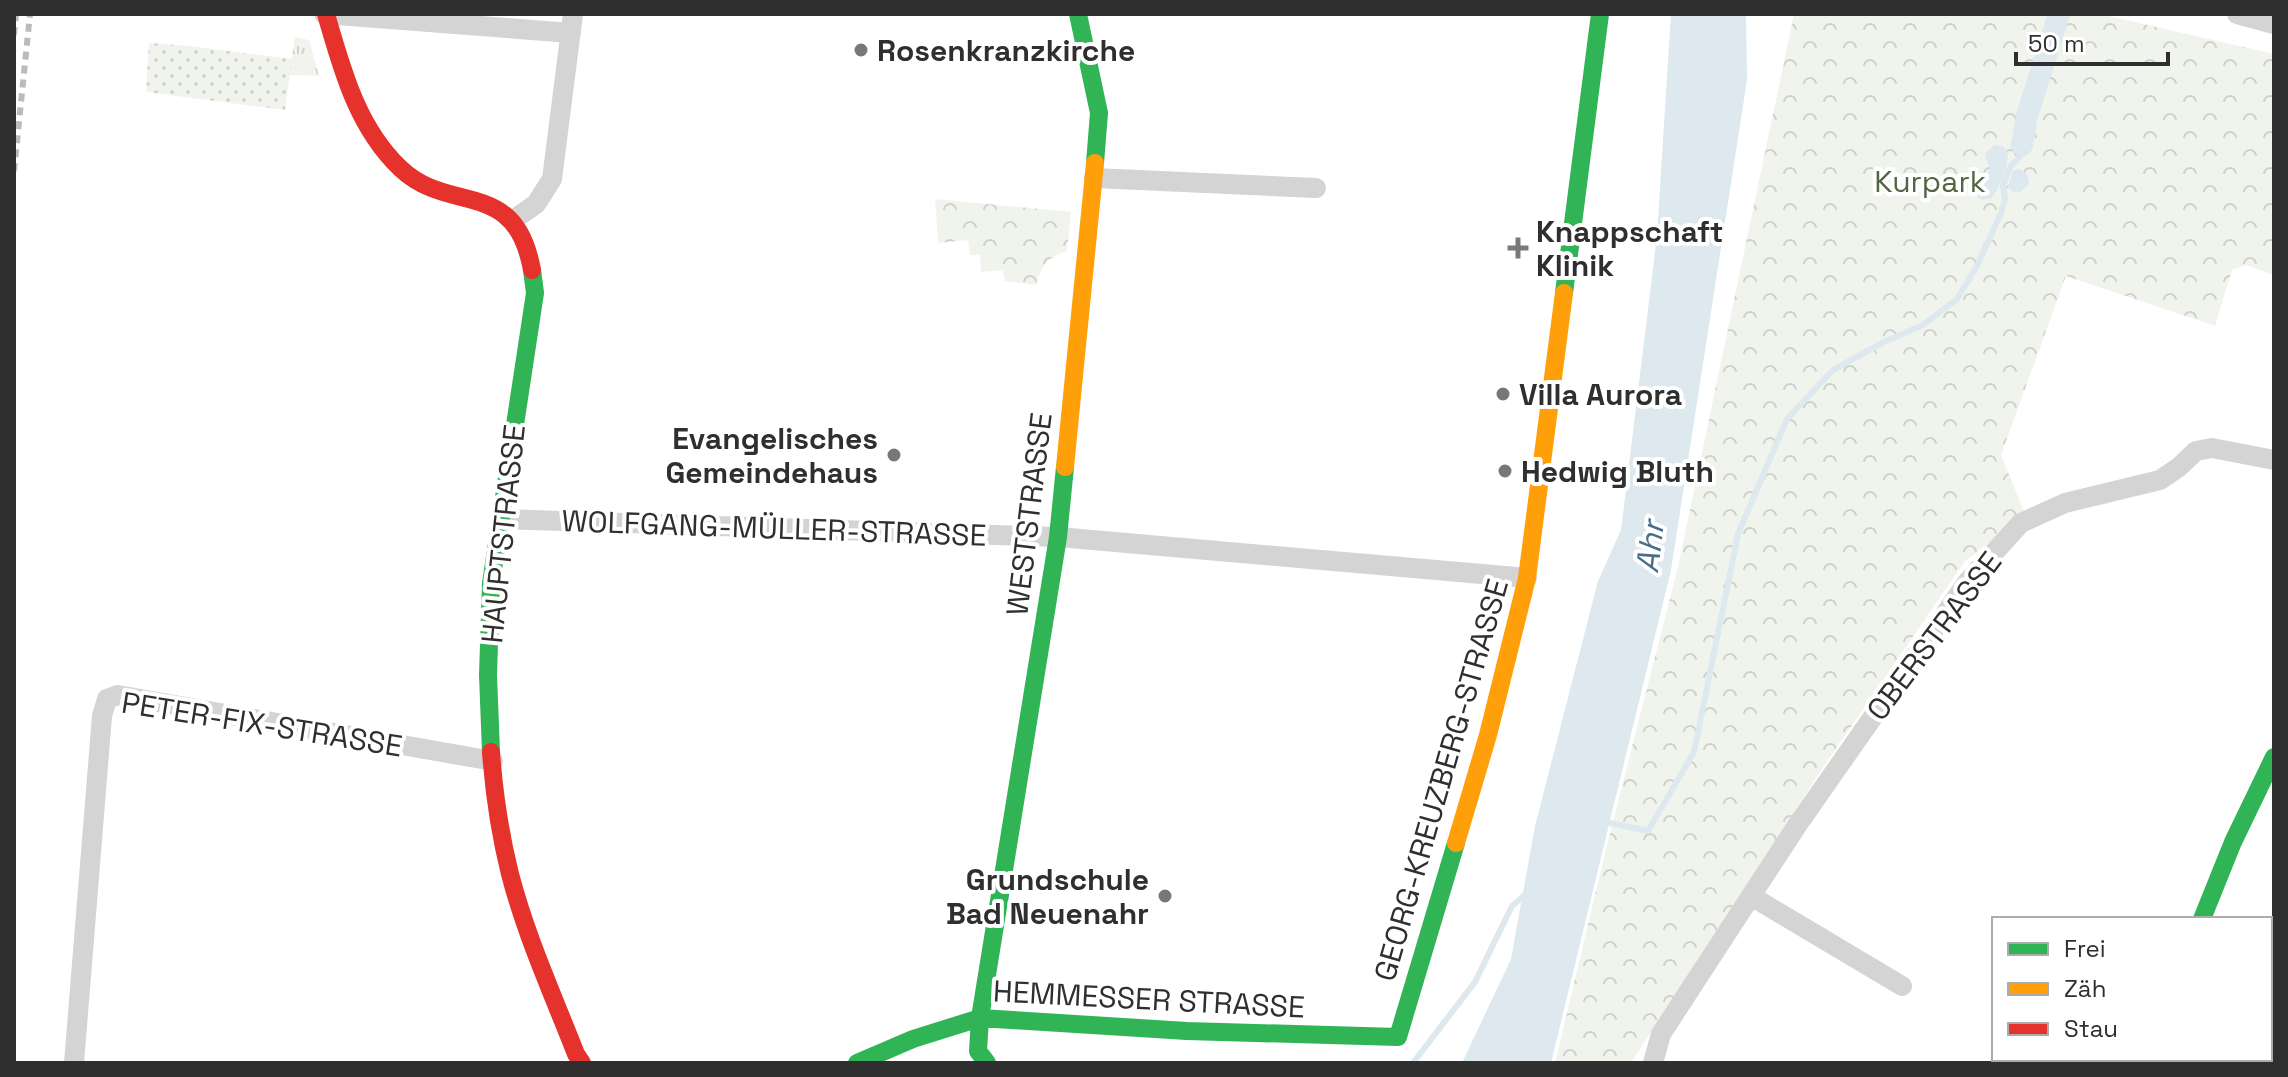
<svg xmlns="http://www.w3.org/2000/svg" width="2288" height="1077" viewBox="0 0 2288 1077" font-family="'Space Grotesk',sans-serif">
<defs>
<pattern id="grass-tufts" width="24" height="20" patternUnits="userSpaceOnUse" patternTransform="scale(2)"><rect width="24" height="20" fill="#f1f4ed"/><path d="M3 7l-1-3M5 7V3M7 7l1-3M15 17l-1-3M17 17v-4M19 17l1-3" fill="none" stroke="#cfd2cc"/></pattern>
<pattern id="park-crowns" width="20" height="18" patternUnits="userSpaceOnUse" patternTransform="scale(2)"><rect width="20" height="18" fill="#f1f4ed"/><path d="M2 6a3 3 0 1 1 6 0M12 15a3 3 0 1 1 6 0" fill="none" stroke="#cfd2cc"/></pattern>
<pattern id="garden-dots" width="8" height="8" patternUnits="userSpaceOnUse" patternTransform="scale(2)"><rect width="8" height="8" fill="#f1f4ed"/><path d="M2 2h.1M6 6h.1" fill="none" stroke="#cfd2cc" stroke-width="1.8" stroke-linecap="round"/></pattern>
</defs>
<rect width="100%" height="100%" fill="#fff"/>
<!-- grass -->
<path fill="url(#grass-tufts)" d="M295,37L309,40L319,76L289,75Z"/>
<!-- park -->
<path fill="url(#park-crowns)" d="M1794,14H2100L2274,54V275L2246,265L2232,270L2215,326L2066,276L2001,455L2026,516L1965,561L1824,766L1631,1063H1555L1606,849L1678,567Z
M935,199L1071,212L1067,251C1048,257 1041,265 1037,285L1005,281L1003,270L981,272L980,255H970L968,240L938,243Z"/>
<!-- garden -->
<path fill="url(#garden-dots)" d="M149,43L190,46L292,59L285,110L146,92Z"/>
<!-- water -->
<path fill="#dde8ef" d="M1671,14H1746L1747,80L1671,570L1551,1063H1462L1511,959L1535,826L1598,581L1621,530L1657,236Z
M1995,145C2001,146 2004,145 2007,151C2011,160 1998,191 1992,198L1982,200L1974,193L1976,181L1987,176L1990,167L1985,158L1986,152Z
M2020,169C2027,173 2029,176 2029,184L2020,192H2013L2008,187L2013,170Z"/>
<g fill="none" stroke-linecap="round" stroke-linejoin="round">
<!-- stream -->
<path stroke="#dde8ef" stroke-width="6" d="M1605,822L1648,831L1694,752L1738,534L1787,419L1833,370L1884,342L1923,325L1957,299L1977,266L2001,213L2005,199L2003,185L2010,167L2021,155L2022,145
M1413,1063L1475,982L1512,906L1526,894"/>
<!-- canal -->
<path stroke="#dde8ef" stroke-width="22" d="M2022,145L2027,116L2059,14"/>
<!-- street -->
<path stroke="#d4d4d4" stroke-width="20" d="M324,14L571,33
M2237,14L2274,24
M1094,178L1316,188
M513,220L536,204L552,179L573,14
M500,519L1058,537L1527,578
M1751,896L1902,986
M74,1063L102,716L107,699L118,695L493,761
M1653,1063L1661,1034L1796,827L1968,581L2021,523L2065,503L2160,480L2179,467L2196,451L2212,448L2274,460"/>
<!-- fast -->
<path stroke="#30b455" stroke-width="18" d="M1078,14L1099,113L1095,163
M1564,293L1600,14
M491,752L488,675L491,583L535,293L532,270
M2202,919L2233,842L2274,757
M857,1063L913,1039L980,1018L1187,1031L1398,1037L1456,843
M987,1063L978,1051L980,1018L1058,537L1065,467
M2146,1063L2148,1059"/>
<!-- slow -->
<path stroke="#ff9f0a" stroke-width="18" d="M1065,467L1095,163
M1456,843L1488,735L1527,578L1564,293"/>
<!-- jam -->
<path stroke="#e5322d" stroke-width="18" d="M326,14C342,69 357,127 400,168C450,216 515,176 532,270
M491,752C494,793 500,834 510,874C526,936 553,995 576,1054L582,1063"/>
<!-- rail -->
<path stroke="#bbb" stroke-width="6" stroke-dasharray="8 6" stroke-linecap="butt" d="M14,35L16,14
M14,171L30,14"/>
</g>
<!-- markers -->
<g fill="#787878" stroke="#fff" stroke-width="3">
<circle cx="861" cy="50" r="8"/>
<path d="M1514 236h8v8h8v8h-8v8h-8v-8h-8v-8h8z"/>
<circle cx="1503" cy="394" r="8"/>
<circle cx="894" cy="455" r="8"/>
<circle cx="1505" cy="471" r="8"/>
<circle cx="1165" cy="896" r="8"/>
</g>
<g text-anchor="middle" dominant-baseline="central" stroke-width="8" stroke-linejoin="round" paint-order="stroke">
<!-- poi labels -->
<g font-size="30" font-weight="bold" fill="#2f2f2f" stroke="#fff" text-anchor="start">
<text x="877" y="50">Rosenkranzkirche</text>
<text x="1536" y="231">Knappschaft<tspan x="1536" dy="34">Klinik</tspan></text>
<text x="1519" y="394">Villa Aurora</text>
<text x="878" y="438" text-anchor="end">Evangelisches<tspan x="878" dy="34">Gemeindehaus</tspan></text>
<text x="1521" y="471">Hedwig Bluth</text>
<text x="1149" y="879" text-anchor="end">Grundschule<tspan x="1149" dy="34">Bad Neuenahr</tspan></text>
</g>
<!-- park labels -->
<g font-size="30" fill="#526642" stroke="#fff">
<text x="1930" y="181">Kurpark</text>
</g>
<!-- street labels -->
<g font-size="30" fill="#2f2f2f" stroke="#fff">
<text transform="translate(1029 514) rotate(-83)">WESTSTRASSE</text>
<text transform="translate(774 528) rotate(2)">WOLFGANG-MÜLLER-STRASSE</text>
<text transform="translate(503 534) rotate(-84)">HAUPTSTRASSE</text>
<text transform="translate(1934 636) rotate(-53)">OBERSTRASSE</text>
<text transform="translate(262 724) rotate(9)">PETER-FIX-STRASSE</text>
<text transform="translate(1441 780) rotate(-74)">GEORG-KREUZBERG-STRASSE</text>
<text transform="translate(1149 999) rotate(3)">HEMMESSER STRASSE</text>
</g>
<!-- water labels -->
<g font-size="32" font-style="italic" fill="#476e87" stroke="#fff">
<text transform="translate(1650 547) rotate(-83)">Ahr</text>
</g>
</g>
<!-- border -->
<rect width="2288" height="1077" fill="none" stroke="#2f2f2f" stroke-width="32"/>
<!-- legend -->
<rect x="1992" y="917" width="280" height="144" fill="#ffffff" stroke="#acacac" stroke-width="2"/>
<rect x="2008" y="943" width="40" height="12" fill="#30b455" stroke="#acacac" stroke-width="2"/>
<text x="2064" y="957" font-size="24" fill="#2f2f2f">Frei</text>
<rect x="2008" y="983" width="40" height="12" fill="#ff9f0a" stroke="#acacac" stroke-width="2"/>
<text x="2064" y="997" font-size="24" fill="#2f2f2f">Zäh</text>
<rect x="2008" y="1023" width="40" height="12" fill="#e5322d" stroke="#acacac" stroke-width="2"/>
<text x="2064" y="1037" font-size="24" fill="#2f2f2f">Stau</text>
<!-- scale -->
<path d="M2016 52v12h152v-12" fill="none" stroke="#2f2f2f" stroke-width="4"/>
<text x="2028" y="52" font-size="24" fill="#2f2f2f" stroke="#ffffff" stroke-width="6" paint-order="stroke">50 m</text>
</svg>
